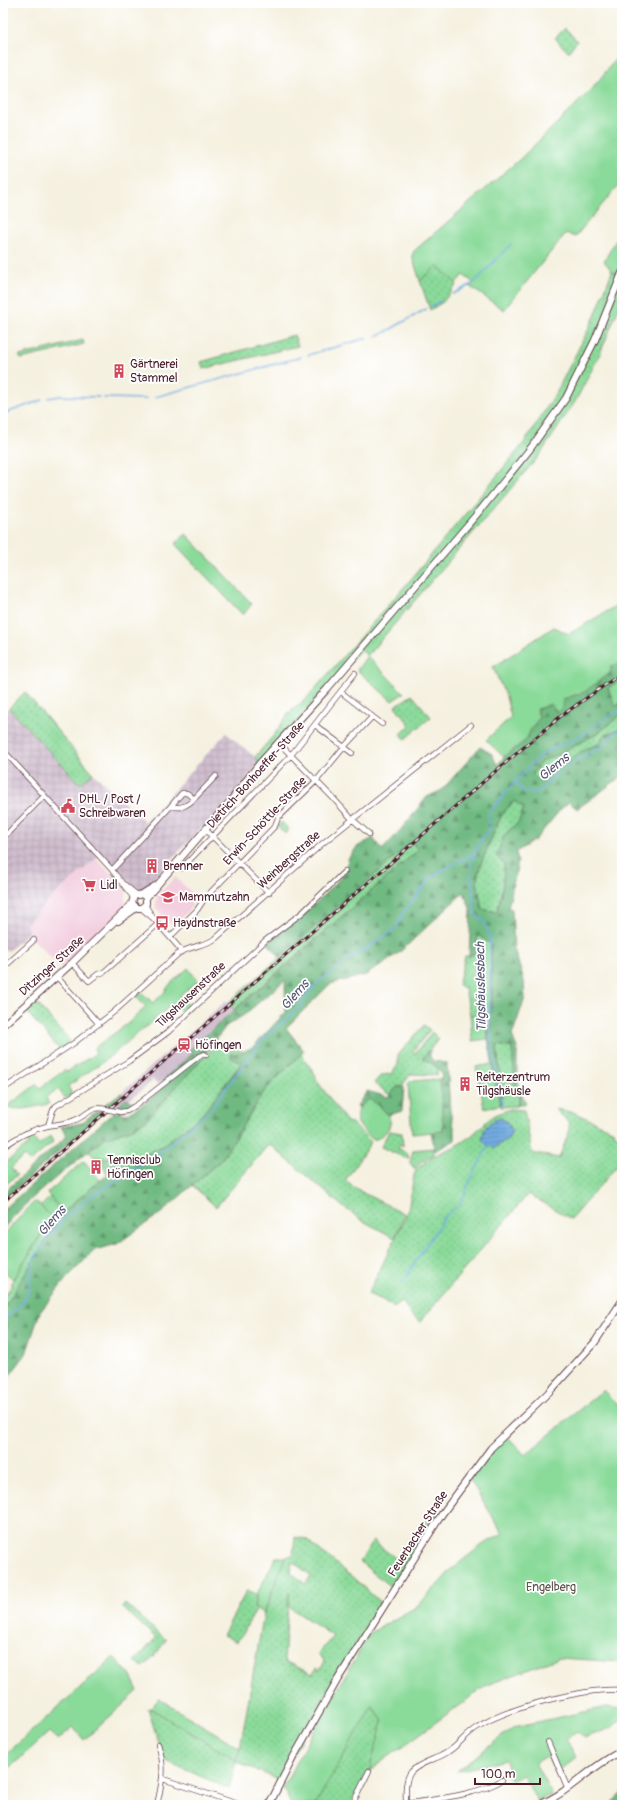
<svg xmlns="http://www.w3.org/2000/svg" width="625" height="1808" viewBox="0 0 625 1808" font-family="Pangolin,sans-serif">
<defs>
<pattern id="industrial-grid" width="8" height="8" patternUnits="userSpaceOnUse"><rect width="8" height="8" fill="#cfbdce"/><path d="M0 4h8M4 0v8" fill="none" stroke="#b3a2b1"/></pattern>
<pattern id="grass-dots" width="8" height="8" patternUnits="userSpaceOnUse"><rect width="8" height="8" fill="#8ada9a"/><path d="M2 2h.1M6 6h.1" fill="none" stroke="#79bb85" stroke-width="1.8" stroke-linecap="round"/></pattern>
<pattern id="forest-firs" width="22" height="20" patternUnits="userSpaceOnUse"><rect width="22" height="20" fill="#6fba82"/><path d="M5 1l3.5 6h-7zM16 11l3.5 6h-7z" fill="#5d976b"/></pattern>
<pattern id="water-rules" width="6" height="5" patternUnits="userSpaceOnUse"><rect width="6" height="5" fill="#72ace2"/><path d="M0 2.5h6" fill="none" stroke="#608bb7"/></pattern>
</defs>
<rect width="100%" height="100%" fill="#fff"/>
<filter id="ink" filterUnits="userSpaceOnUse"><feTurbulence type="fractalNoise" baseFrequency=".025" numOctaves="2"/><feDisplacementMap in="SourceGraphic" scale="8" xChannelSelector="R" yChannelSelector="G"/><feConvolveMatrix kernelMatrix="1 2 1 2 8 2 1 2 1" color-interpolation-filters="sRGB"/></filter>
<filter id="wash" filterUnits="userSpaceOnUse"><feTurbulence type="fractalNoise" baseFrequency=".012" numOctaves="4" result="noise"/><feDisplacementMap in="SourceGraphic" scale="16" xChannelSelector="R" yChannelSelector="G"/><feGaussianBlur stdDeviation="0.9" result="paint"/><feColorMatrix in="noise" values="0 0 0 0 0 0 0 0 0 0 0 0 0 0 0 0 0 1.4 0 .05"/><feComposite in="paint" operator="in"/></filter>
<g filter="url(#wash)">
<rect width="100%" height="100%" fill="#f5f1e0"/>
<!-- built -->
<path fill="#f3cfdf" d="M96,858L117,880L126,893L125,905L124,908L61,968L33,939L24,925L52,897Z
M175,877L197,898L191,904L192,906L174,927L155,908L157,896Z"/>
<!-- industrial -->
<path fill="url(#industrial-grid)" d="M9,708L80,784L93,773L145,822L226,733L255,757L259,764L205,829L202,827L142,890H138L132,886L101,854L52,897L25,925L28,929V933L7,952L3,948V714Z"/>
<!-- railway -->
<path fill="#cfbdce" d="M226,1001L234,1010L190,1048L193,1053L158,1084L152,1079L151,1082L128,1101L126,1099L116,1108L110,1107L123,1096L121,1093Z"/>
<!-- grass -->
<path fill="url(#grass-dots)" stroke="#6a7c62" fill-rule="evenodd" d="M565,28L577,41L568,52L555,38Z
M437,265L457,284L443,302L430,310L420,281Z
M612,271L621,275L622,273V300L599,356L575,402L539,456L367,656L361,649L259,764L255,757L274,735L289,713L306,699L412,578L524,443L556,393L595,316Z
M294,335L298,346L203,369L201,362Z
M25,692L93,773L80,784L9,708Z
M412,695L431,717L405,739L401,734L410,725L395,706Z
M622,714V728L603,736L599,744L586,749L568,760L556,764L539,781L532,774L541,762L563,752L598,733Z
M514,801L524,808L518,823L505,834L503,885L497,912L482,909L476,881L480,866L496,827L503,813Z
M282,822L289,830L285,834L277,826Z
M412,842L418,850L234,1010L228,1003Z
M480,936L491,944V1014L470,1015L465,988L458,985L465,956H469L474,954L477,939Z
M35,1001L71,1042L60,1050L25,1010Z
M424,1025L430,1030L413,1051L415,1054L432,1032L439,1039L422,1058L438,1067L437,1075L411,1074L401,1087H397L391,1096L374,1083L381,1075L391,1074L398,1065V1055Z
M214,1045L228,1050H241L243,1052L242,1062L201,1116L162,1146L135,1158H95L89,1151L106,1137L128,1130L147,1119L200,1061L207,1056Z
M497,1045L512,1048L515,1085L519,1099L517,1106L501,1107L500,1105L503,1092L500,1077Z
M301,1054L315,1074L317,1081L344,1118L347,1122L352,1123L371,1142L345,1181L365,1194L405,1214L395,1238L363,1221L342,1206L269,1144L216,1207L192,1185L222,1159L265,1090Z
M510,1109L524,1110L532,1153L559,1158L569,1132V1123L555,1109L576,1113L614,1131L615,1134L622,1138V1160L571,1219L528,1194L420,1322L411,1315L402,1301L394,1308L383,1300L368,1294L405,1218L409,1205L414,1175L417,1169L433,1156L456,1146L471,1136L494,1115Z
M389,1131L402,1133L403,1146L400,1144L398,1148L407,1153L409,1158H405L381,1147Z
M434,1148V1154L422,1161L415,1169L410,1163L413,1150Z
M50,1197L63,1212L10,1299L3,1308V1297L12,1286V1281L52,1218L41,1206Z
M434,1509L440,1512L392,1588L360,1562L373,1541L398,1560Z
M295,1537L306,1539L349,1574L382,1604L333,1682L279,1780L236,1761L229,1789L164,1760L148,1709L150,1708L236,1760L240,1748L264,1613L285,1557L293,1555ZM292,1561L311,1576L305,1584L291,1572ZM289,1592V1607L333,1636L318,1654L325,1661L320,1670L316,1668L312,1674L284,1661Z
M247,1590L257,1594L254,1606L257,1609L237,1642L223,1635Z
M125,1604L166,1640L154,1657L143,1667L135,1661L156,1638L122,1607Z
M372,1706L383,1721L372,1770L368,1773L350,1805H314Z"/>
<!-- forest -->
<path fill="url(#forest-firs)" stroke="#5c6c56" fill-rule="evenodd" d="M622,661V680L608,688L615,706L622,702V714L598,733L563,752L541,762L532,774L539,781L556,764L568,760L586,749L599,744L603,736L622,728V776L577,809L569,802L561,809L535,840L516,852L518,862L508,908L512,909L514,949L524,981L525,998L512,1035L517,1048V1075L520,1090L526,1103L517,1106L519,1099L515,1085L512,1048L497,1045L500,1077L503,1092L500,1105L488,1039L492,1002L491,944L480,936L477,939L474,954L469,956L471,911L464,892L400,952L366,975L330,984L286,1028L304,1051L265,1090L222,1159L161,1213L117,1244L95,1250L66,1279L40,1312L26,1354L7,1379L3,1381V1308L10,1299L63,1212L108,1174L95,1158H135L162,1146L201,1116L242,1063L231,1058V1054L243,1052L253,1047L286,1012L285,980L244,1015L226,1026L200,1061L147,1119L134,1128L106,1137L99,1142C67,1170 30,1195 3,1229V1210L114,1112L127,1114L141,1106L159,1091L165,1078L193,1053L190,1049L418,850L412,842L280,957L267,942L316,903L345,873L348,859L357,847L373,838L382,850L398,833L427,797L442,790L480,747L492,754L497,765L504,757L526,740L531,729L539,718L537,709L551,704L556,712L563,699L584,692L611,667ZM514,801L524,808L518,823L505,834L496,856L504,864L503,885L497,912L482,909L477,881L480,866L496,827L503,813Z
M430,1050V1057L434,1061L447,1063L450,1111L455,1131V1140L435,1151L431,1132L443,1131L440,1079L442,1075L438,1067L422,1058Z
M397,1087H404L402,1111L389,1115L370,1099L359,1108L357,1106L367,1091L388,1097Z
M121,1093L123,1096L110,1107L104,1105Z
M126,1099L138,1104L120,1112L116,1108Z
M100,1111H105L3,1200V1193L67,1136L61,1127L82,1123L94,1113Z
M622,1793V1805H609Z"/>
<!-- garden -->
<path fill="#8ada9a" stroke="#6a7c62" d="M622,51V181L575,237L566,233L504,310L469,286L474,283L463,275L456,283L437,266L420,281L412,256L414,251L519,160L592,89Z
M622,230V273L621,275L612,271L604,261Z
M83,340L84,344L21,359L19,356Z
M186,534L252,604L243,615L175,544Z
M622,602V661L611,667L610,673L584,692L563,699V706L557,712L551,704L537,709L539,718L531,729L526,740L504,757L486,740L511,717L506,697L493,667L554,627L569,634Z
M367,656L404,693L392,701L357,670Z
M622,680V702L615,706L608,688Z
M188,968L198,981L180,995L190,1007L184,1014L173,1004L107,1059L68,1086L72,1094L65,1098L58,1089L46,1097L49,1104L24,1109L5,1108L37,1084L40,1088L65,1070L67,1072L96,1053L94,1048L126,1025L146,1007L135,996L141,992L153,1003L163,994L170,984Z
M486,1013L488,1039L472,1041L470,1015Z
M492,1064L500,1105L484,1108L476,1067Z
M440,1079L443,1131L412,1134L408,1084L411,1081Z
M370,1099C387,1112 402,1123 377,1139H372C356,1125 348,1113 370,1099Z
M30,1135L39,1145L50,1136L53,1142L30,1162L24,1156L11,1168L17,1175L5,1185L3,1183V1165L29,1144L25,1138Z
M84,1161L100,1180L63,1212L47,1193Z
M35,1201L52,1217L13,1279L3,1270V1235Z
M603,1390L622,1409V1662L559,1658L487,1685L369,1771L383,1721L372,1706L315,1805H291L283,1788L297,1760L370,1633L418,1606L454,1567L482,1545L503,1534L469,1478L506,1435L525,1455Z
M276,1557H285L264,1613L254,1607L257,1594Z
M114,1657L131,1676L138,1691L84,1740L73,1727L58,1740L49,1732L3,1774V1757Z
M159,1699L240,1748L236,1760L150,1708Z
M607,1707L622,1709V1719L611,1728L584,1738L577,1732L566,1739L576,1757L556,1773L547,1756L535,1763L552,1795L537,1800L523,1775L511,1781L506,1760L457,1771L514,1727Z"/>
<!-- water -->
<path fill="url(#water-rules)" stroke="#5e6686" d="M500,1118L507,1122L512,1130L509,1138L494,1148L488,1146L482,1140C483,1128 489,1122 500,1118Z"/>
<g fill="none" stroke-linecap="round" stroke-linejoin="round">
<!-- stream -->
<path stroke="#72ace2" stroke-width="1.5" d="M453,294L474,283L511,244
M431,306L441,301
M376,336L384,333L426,309
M308,355L367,338
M155,397L301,357
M48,398L60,396L99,397
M104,398L146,399
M3,414L42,400
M515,782L540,756L551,749L572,741L585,733L622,708
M470,869L472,859L476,855L474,853
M471,874L475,914L485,923L490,938V1034L502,1105
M402,1283L445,1216L460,1205L471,1179L488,1146
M3,1321L24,1301L29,1293V1282L34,1258L61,1221L91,1196L153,1158L210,1110L263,1039L299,1008L316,984L355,955L380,940L396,928L403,913L432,876L474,853L490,827L488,814L515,782L525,792L536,793C555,776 563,767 585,756C591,752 595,748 602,748C607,738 611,734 622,730"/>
</g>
</g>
<g filter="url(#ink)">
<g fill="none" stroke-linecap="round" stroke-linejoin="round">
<defs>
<path id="street" d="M341,692L382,724
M315,725L352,753
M278,742L333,798L352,819L369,834
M3,750L112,870L133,897
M194,799L216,776
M205,829L269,893
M3,838L44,796
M182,868L291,755L355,673
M112,870L171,806C181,809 187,806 194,799L187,793H182L171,806
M125,885L136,894
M145,905L154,919
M141,908L154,919L182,951
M170,937L197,910L205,898L275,826L278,818L317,780L344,747L372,717
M72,963L89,981L98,974L104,972L158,924
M3,968L34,940
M57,977L99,1024
M3,1089L74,1043L115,1011L178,954C189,946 204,946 215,939L323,843L471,725
M120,1112L127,1111L138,1104L199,1056L204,1054L206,1055
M48,1126L53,1110L56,1106L129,1061L168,1032L266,940L302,913L345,871
M3,1147C17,1137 30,1130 47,1126C56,1124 66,1124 75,1120C87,1116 91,1105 105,1109
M548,1742L568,1789
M621,1751L622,1744
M163,1779L241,1805
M406,1804C434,1799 479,1795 502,1780
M157,1805C162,1782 166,1768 158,1744
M352,1805L369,1771
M406,1805C406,1795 404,1781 411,1772C420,1762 435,1760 446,1753C457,1747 465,1735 476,1728C506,1708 586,1687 622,1690"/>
<path id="secondary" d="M142,894L146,898V904L141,908H137L132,903L134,896L142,894L155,886
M146,898L231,800L259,764L327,689L483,507L530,449L566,398L595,340L622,273
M118,921L136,908
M3,1025L72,963L132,904
M3,1803L4,1805
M269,1805L294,1756L338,1679L442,1514L491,1448L553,1388L595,1342L622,1301
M538,1805C570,1793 591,1765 622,1751"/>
</defs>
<!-- street casing -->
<use href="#street" stroke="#643e46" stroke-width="6"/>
<!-- secondary casing -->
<use href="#secondary" stroke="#643e46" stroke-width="8"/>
<!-- street -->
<use href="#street" stroke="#fff" stroke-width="4.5"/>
<!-- secondary -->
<use href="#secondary" stroke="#fff" stroke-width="6"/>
<defs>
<path id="rail" d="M3,1202L491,775L561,716L622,673"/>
</defs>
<!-- rail casing -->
<use href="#rail" stroke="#4a1f2b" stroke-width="3"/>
<!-- rail -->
<use href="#rail" stroke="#fff" stroke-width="1.5" stroke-dasharray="4.5" stroke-linecap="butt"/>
<defs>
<path id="street-bridge" d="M105,1109L120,1112"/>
</defs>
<!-- street-bridge casing -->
<use href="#street-bridge" stroke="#643e46" stroke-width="6" stroke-linecap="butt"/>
<!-- street-bridge -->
<use href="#street-bridge" stroke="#fff" stroke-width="4.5"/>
</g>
</g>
<!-- icons -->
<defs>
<symbol id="building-bare" viewBox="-9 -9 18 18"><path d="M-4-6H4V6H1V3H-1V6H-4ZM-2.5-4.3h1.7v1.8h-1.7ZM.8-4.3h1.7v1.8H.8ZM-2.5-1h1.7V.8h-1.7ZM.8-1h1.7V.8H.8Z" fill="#d1495b" stroke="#fff" stroke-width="2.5" paint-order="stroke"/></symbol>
<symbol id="civic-bare" viewBox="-9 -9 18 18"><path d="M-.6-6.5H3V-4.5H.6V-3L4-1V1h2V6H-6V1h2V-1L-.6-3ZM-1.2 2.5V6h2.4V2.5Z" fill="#d1495b" stroke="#fff" stroke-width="2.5" paint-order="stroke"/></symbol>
<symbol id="supermarket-bare" viewBox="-9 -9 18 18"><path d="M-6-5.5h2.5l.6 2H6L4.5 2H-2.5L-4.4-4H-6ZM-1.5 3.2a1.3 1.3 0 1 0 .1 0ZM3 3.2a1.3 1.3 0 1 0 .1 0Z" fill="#d1495b" stroke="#fff" stroke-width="2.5" paint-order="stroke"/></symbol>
<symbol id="school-bare" viewBox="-9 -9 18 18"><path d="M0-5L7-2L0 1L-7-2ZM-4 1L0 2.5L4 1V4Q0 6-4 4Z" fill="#d1495b" stroke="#fff" stroke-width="2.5" paint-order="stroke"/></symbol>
<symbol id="bus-bare" viewBox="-9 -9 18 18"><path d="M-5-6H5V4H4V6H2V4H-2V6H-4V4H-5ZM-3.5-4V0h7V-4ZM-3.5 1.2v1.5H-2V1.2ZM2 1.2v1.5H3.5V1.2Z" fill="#d1495b" stroke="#fff" stroke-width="2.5" paint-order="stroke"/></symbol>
<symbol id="station-bare" viewBox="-9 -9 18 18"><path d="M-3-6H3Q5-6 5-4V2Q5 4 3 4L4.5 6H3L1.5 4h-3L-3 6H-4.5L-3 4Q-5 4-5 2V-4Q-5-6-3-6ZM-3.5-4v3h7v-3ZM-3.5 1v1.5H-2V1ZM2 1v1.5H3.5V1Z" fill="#d1495b" stroke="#fff" stroke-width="2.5" paint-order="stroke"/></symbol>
</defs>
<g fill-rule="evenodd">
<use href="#building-bare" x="109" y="361" width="20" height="20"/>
<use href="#civic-bare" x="58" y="796" width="20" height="20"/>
<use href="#building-bare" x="142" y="856" width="20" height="20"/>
<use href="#supermarket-bare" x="79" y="875" width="20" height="20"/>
<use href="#school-bare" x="158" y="887" width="20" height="20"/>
<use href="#bus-bare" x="152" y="913" width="20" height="20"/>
<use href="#station-bare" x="174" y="1035" width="20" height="20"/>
<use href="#building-bare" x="455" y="1074" width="20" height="20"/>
<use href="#building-bare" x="86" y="1157" width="20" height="20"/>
</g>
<g text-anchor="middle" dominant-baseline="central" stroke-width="3.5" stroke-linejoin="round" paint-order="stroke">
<!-- poi labels -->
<g font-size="12" fill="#4a1f2b" stroke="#fff" text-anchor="start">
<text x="130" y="364">Gärtnerei<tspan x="130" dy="14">Stammel</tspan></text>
<text x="79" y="799">DHL / Post /<tspan x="79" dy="14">Schreibwaren</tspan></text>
<text x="163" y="866">Brenner</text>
<text x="100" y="885">Lidl</text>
<text x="179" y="897">Mammutzahn</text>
<text x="173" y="923">Haydnstraße</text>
<text x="195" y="1045">Höfingen</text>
<text x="476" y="1077">Reiterzentrum<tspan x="476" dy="14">Tilgshäusle</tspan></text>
<text x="107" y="1160">Tennisclub<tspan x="107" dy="14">Höfingen</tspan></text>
</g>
<!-- street labels -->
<g font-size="12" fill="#4a1f2b" stroke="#fff">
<text transform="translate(256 775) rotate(-48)">Dietrich-Bonhoeffer-Straße</text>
<text transform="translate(265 821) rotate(-47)">Erwin-Schöttle-Straße</text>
<text transform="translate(289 860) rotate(-42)">Weinbergstraße</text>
<text transform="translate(52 966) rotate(-42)">Ditzinger Straße</text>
<text transform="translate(191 995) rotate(-43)">Tilgshausenstraße</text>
<text transform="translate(418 1534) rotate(-57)">Feuerbacher Straße</text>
</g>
<!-- park labels -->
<g font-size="12" fill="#5d574c" stroke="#fff">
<text x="551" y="1587">Engelberg</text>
</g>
<!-- water labels -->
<g font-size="13" font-style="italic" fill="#5a5774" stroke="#fff">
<text transform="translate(554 767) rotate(-39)">Glems</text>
<text transform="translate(481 987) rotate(-91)">Tilgshäuslesbach</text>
<text transform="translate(295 995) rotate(-49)">Glems</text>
<text transform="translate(52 1221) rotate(-49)">Glems</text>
</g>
</g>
<!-- margin -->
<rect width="625" height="1808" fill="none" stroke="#fff" stroke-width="16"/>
<!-- scale -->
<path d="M475 1778v6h65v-6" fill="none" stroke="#4a1f2b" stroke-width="2"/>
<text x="481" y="1778" font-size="12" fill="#4a1f2b" stroke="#ffffff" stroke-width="3" paint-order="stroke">100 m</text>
</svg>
